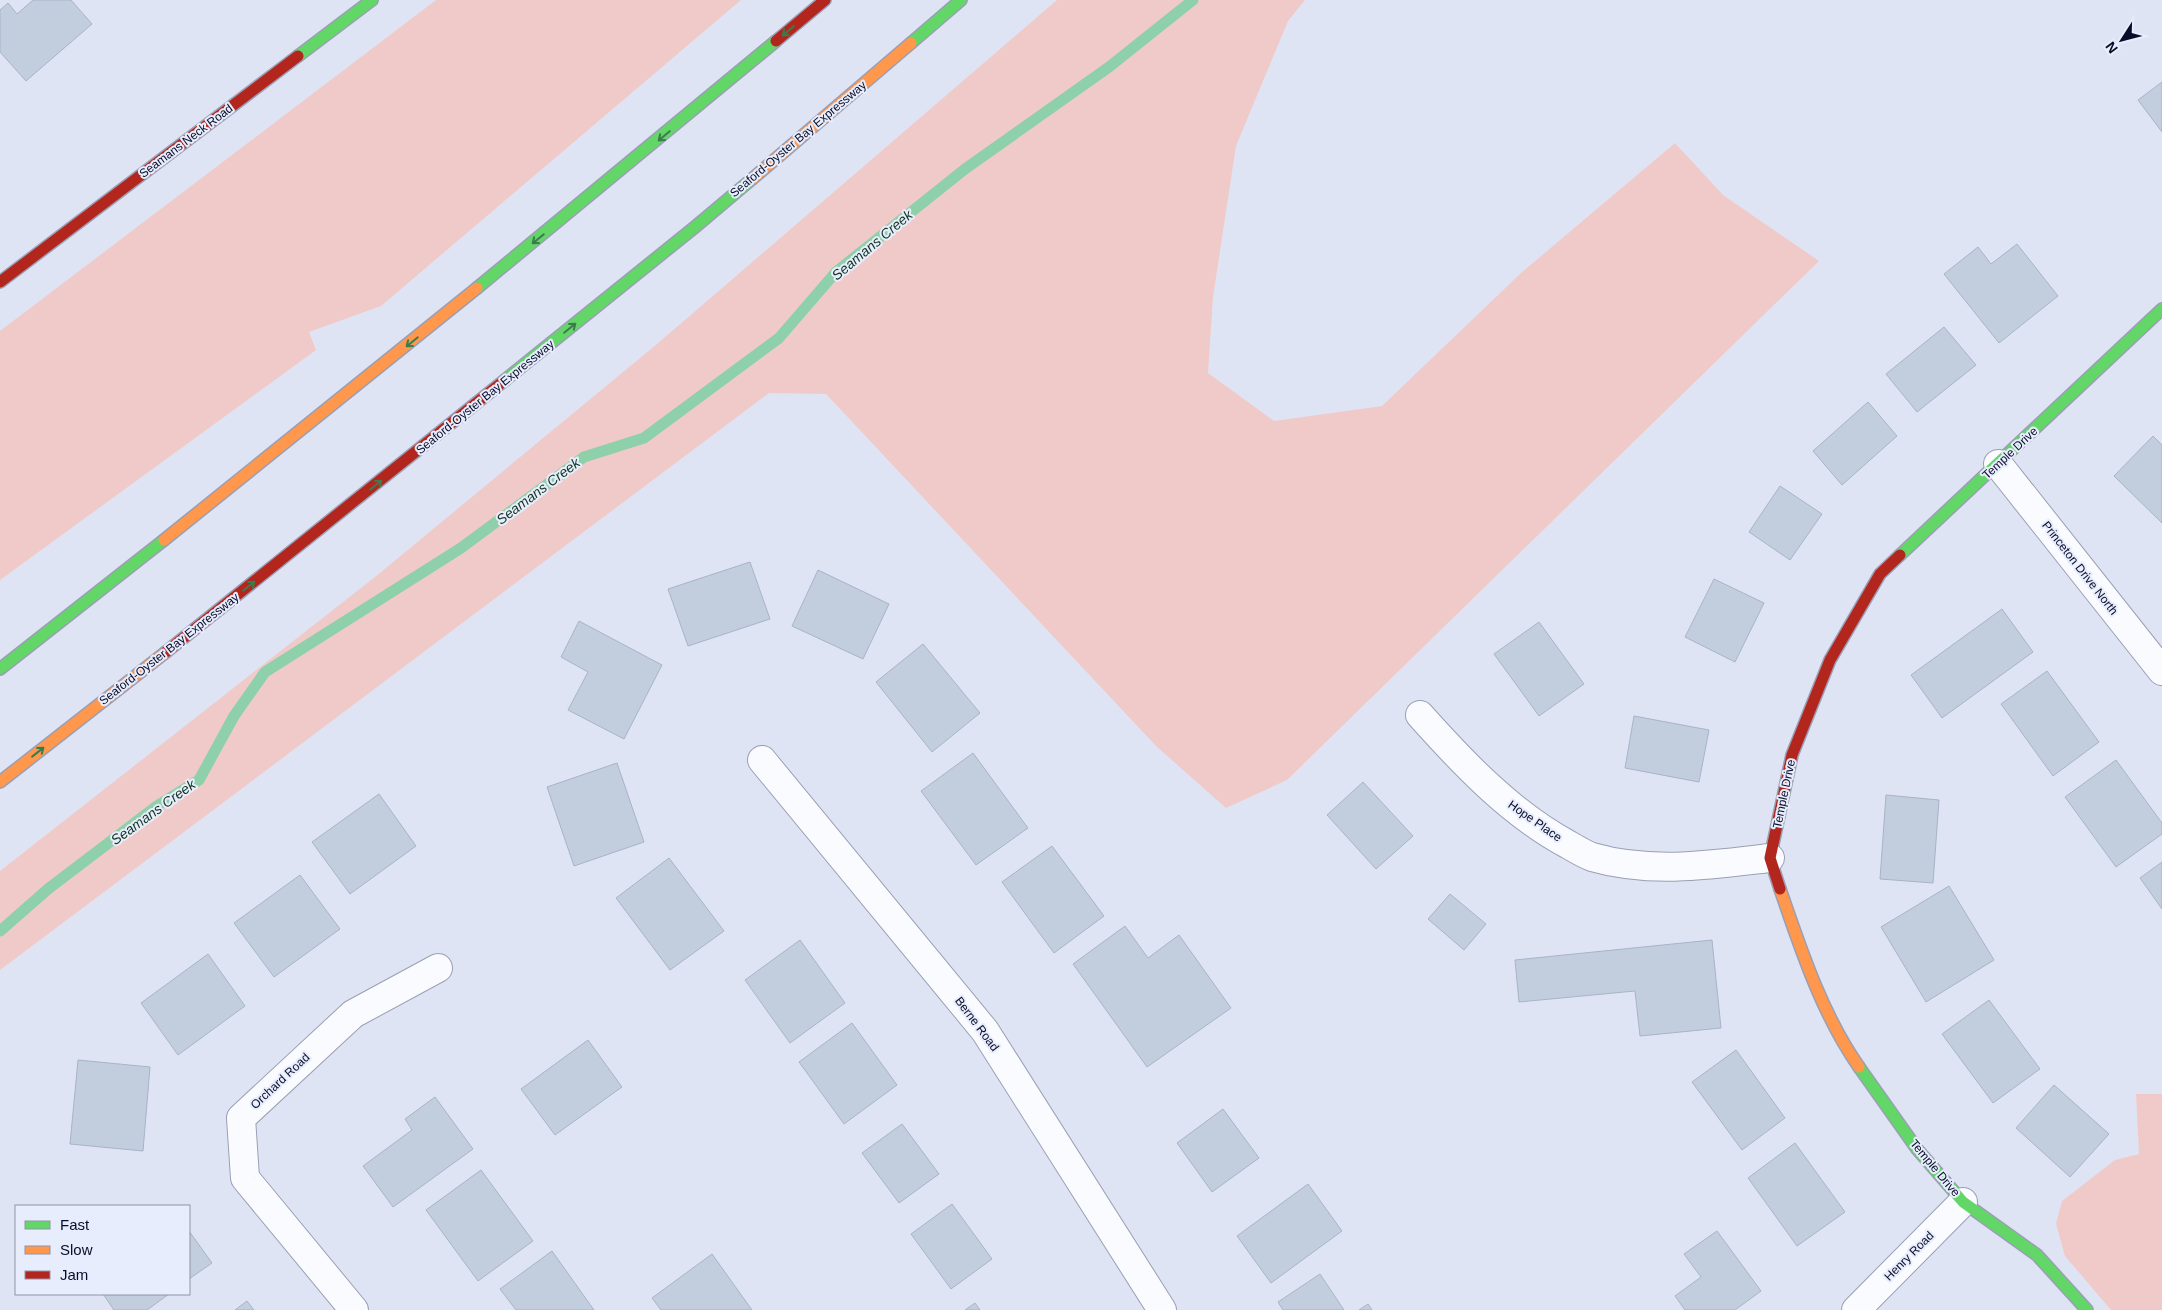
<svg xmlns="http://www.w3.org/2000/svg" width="2162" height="1310" viewBox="0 0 2162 1310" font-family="Helvetica,sans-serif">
<rect width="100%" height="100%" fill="#dfe4f5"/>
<!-- green -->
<path fill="#f0cac8" d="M436,0H741L381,306L309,332L316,350L0,580V331Z
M1057,0H1305L1288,21L1236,146L1213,297L1208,373L1274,421L1382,406L1521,273L1675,143L1723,195L1819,261L1287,780L1226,808L1156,746L826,394L769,393L0,970V871L375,577L657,344Z
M2136,1094H2162V1310H2111L2065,1256L2056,1224L2062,1201L2115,1160L2139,1154Z"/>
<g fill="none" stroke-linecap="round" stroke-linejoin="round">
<!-- stream -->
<path stroke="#8ed0a9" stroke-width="11" d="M0,931L48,889L157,806L199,780L234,716L265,672L461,548L584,457L644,438L779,338L836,272L965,169L1109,67L1193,0"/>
</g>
<!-- building -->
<path fill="#c2cdde" stroke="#a7b4c7" d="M33,0H71L92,24L26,81L0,52V10L8,3L17,14Z
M2162,82V132L2138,100Z
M2017,244L2058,296L1999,343L1944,274L1978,247L1991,264Z
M1944,327L1976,365L1917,412L1886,374Z
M1868,402L1897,436L1842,485L1813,451Z
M2153,436L2162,445V523L2114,476Z
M1780,486L1822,514L1790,560L1749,532Z
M750,562L770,619L688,646L668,589Z
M818,570L889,604L863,659L792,626Z
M1714,579L1764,603L1735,662L1685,637Z
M2002,609L2033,652L1942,718L1911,675Z
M579,621L662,665L624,739L568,710L588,672L561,657Z
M1539,622L1584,684L1539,716L1494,654Z
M923,644L980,713L932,752L876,682Z
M2047,671L2099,742L2053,776L2001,704Z
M1634,716L1709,730L1699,782L1625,768Z
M973,753L1028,828L976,865L921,791Z
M2116,760L2162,823V834L2116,867L2065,797Z
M617,763L644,842L574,866L547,787Z
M1363,782L1413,836L1376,869L1327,815Z
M379,794L416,846L350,894L312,842Z
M1886,795L1939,800L1933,883L1880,879Z
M1052,846L1104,916L1054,953L1002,882Z
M669,858L724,931L670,970L616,898Z
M2162,862V909L2140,878Z
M300,875L340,929L274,977L234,923Z
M1949,886L1994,960L1926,1002L1881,927Z
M1450,894L1486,924L1464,950L1428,919Z
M1125,926L1148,958L1179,935L1231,1008L1147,1067L1073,964Z
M800,940L845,1003L790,1043L745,980Z
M1712,940L1721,1028L1640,1036L1635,991L1519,1002L1515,960Z
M208,954L245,1006L178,1055L141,1003Z
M1989,1000L2040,1069L1993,1103L1942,1034Z
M852,1023L897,1085L844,1124L799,1062Z
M588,1040L622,1087L555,1135L521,1089Z
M1736,1050L1785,1118L1742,1150L1692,1082Z
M78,1060L150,1067L143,1151L70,1144Z
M2054,1085L2109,1134L2070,1177L2016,1128Z
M435,1097L473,1149L393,1207L363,1166L412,1130L405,1119Z
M1223,1109L1259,1158L1212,1192L1177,1143Z
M902,1124L939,1174L899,1203L862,1153Z
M1795,1143L1845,1212L1797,1246L1748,1178Z
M481,1170L533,1241L478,1281L426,1210Z
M1308,1184L1342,1231L1271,1283L1237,1236Z
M952,1204L992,1259L951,1289L911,1234Z
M189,1231L212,1263L189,1279Z
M1717,1231L1761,1291L1735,1310H1685L1675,1296L1701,1277L1684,1254Z
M552,1251L594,1310H516L500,1289Z
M712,1254L752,1310H661L652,1298Z
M1320,1274L1344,1310H1283L1278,1302Z
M103,1294H169L147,1310H114Z
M247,1301L254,1310H235Z
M975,1303L980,1310H965Z
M1368,1304L1372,1310H1359Z"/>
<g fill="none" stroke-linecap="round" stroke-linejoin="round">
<defs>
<path id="street" d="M1998,464L2162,671
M1420,715C1463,763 1511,814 1569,845C1576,849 1584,854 1592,857C1651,874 1711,865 1770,858
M762,760L985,1031L1162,1310
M354,1310L245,1178L241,1118L353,1014L438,968
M1856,1310L1963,1202"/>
<path id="fast" d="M911,43L961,0
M298,56L372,0
M477,288L776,41
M505,380L695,227L752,179
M1900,555L2162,309
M0,669L164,540
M1859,1067L1917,1149L1963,1202L2037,1255L2087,1310"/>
<path id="slow" d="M752,179L911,43
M164,540L477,288
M0,782L166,652
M1780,889C1801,950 1822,1014 1859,1067"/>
<path id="jam" d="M776,41L825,0
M0,282L298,56
M166,652L505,380
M1780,889L1770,858L1792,755L1830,660L1880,574L1900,555"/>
</defs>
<!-- street casing -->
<use href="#street" stroke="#9a9fb4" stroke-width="30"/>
<!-- fast casing -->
<use href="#fast" stroke="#9a9fb4" stroke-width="14"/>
<!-- slow casing -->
<use href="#slow" stroke="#9a9fb4" stroke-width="14"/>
<!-- jam casing -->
<use href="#jam" stroke="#9a9fb4" stroke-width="14"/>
<!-- street -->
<use href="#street" stroke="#fafbfe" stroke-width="28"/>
<!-- fast -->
<use href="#fast" stroke="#63d668" stroke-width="11"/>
<!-- slow -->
<use href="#slow" stroke="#ff974d" stroke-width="11"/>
<!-- jam -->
<use href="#jam" stroke="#b3261e" stroke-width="11"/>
</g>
<!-- one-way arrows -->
<defs><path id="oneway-shaft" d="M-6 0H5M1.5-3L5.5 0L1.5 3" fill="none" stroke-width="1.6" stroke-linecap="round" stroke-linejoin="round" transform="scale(1.25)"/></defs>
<g stroke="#3a7c4b">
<use href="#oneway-shaft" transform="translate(788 31) rotate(140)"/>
<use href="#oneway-shaft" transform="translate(664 136) rotate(140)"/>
<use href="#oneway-shaft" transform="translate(538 239) rotate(141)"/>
<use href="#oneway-shaft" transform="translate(570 328) rotate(-39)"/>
<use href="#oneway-shaft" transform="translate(412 342) rotate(141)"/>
<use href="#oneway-shaft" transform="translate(376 485) rotate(-39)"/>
<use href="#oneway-shaft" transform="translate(249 586) rotate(-39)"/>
<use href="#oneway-shaft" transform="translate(38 752) rotate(-38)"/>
</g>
<g text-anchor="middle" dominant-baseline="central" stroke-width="4" stroke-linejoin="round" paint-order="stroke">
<!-- street labels -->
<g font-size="12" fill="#080d27" stroke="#e8edfd">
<text transform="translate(798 139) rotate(-40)">Seaford-Oyster Bay Expressway</text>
<text transform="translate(186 141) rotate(-37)">Seamans Neck Road</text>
<text transform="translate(485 397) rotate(-39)">Seaford-Oyster Bay Expressway</text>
<text transform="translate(2010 453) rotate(-43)">Temple Drive</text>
<text transform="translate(2080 568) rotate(52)">Princeton Drive North</text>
<text transform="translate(169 649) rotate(-38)">Seaford-Oyster Bay Expressway</text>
<text transform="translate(1784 794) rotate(-78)">Temple Drive</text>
<text transform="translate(1535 821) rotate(35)">Hope Place</text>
<text transform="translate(977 1024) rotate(53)">Berne Road</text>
<text transform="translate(280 1081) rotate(-43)">Orchard Road</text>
<text transform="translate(1935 1168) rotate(50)">Temple Drive</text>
<text transform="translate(1909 1256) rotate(-45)">Henry Road</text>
</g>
<!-- water labels -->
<g font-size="14" font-style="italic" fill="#10361d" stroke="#e8edfd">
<text transform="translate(872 245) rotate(-40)">Seamans Creek</text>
<text transform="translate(538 491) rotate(-37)">Seamans Creek</text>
<text transform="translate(153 812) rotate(-36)">Seamans Creek</text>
</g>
</g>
<!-- legend -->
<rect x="15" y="1205" width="175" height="90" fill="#e8edfd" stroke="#8e93a7"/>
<rect x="25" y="1221" width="25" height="8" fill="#63d668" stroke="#8e93a7"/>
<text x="60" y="1230" font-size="15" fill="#080d27">Fast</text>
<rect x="25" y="1246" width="25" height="8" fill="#ff974d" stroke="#8e93a7"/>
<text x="60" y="1255" font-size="15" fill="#080d27">Slow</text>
<rect x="25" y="1271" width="25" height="8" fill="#b3261e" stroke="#8e93a7"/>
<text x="60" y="1280" font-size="15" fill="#080d27">Jam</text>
<!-- north arrow -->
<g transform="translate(2122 40) rotate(234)" stroke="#e8edfd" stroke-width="4" paint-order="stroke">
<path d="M0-4L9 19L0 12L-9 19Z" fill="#080d27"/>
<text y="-8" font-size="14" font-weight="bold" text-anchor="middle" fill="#080d27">N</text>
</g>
</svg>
